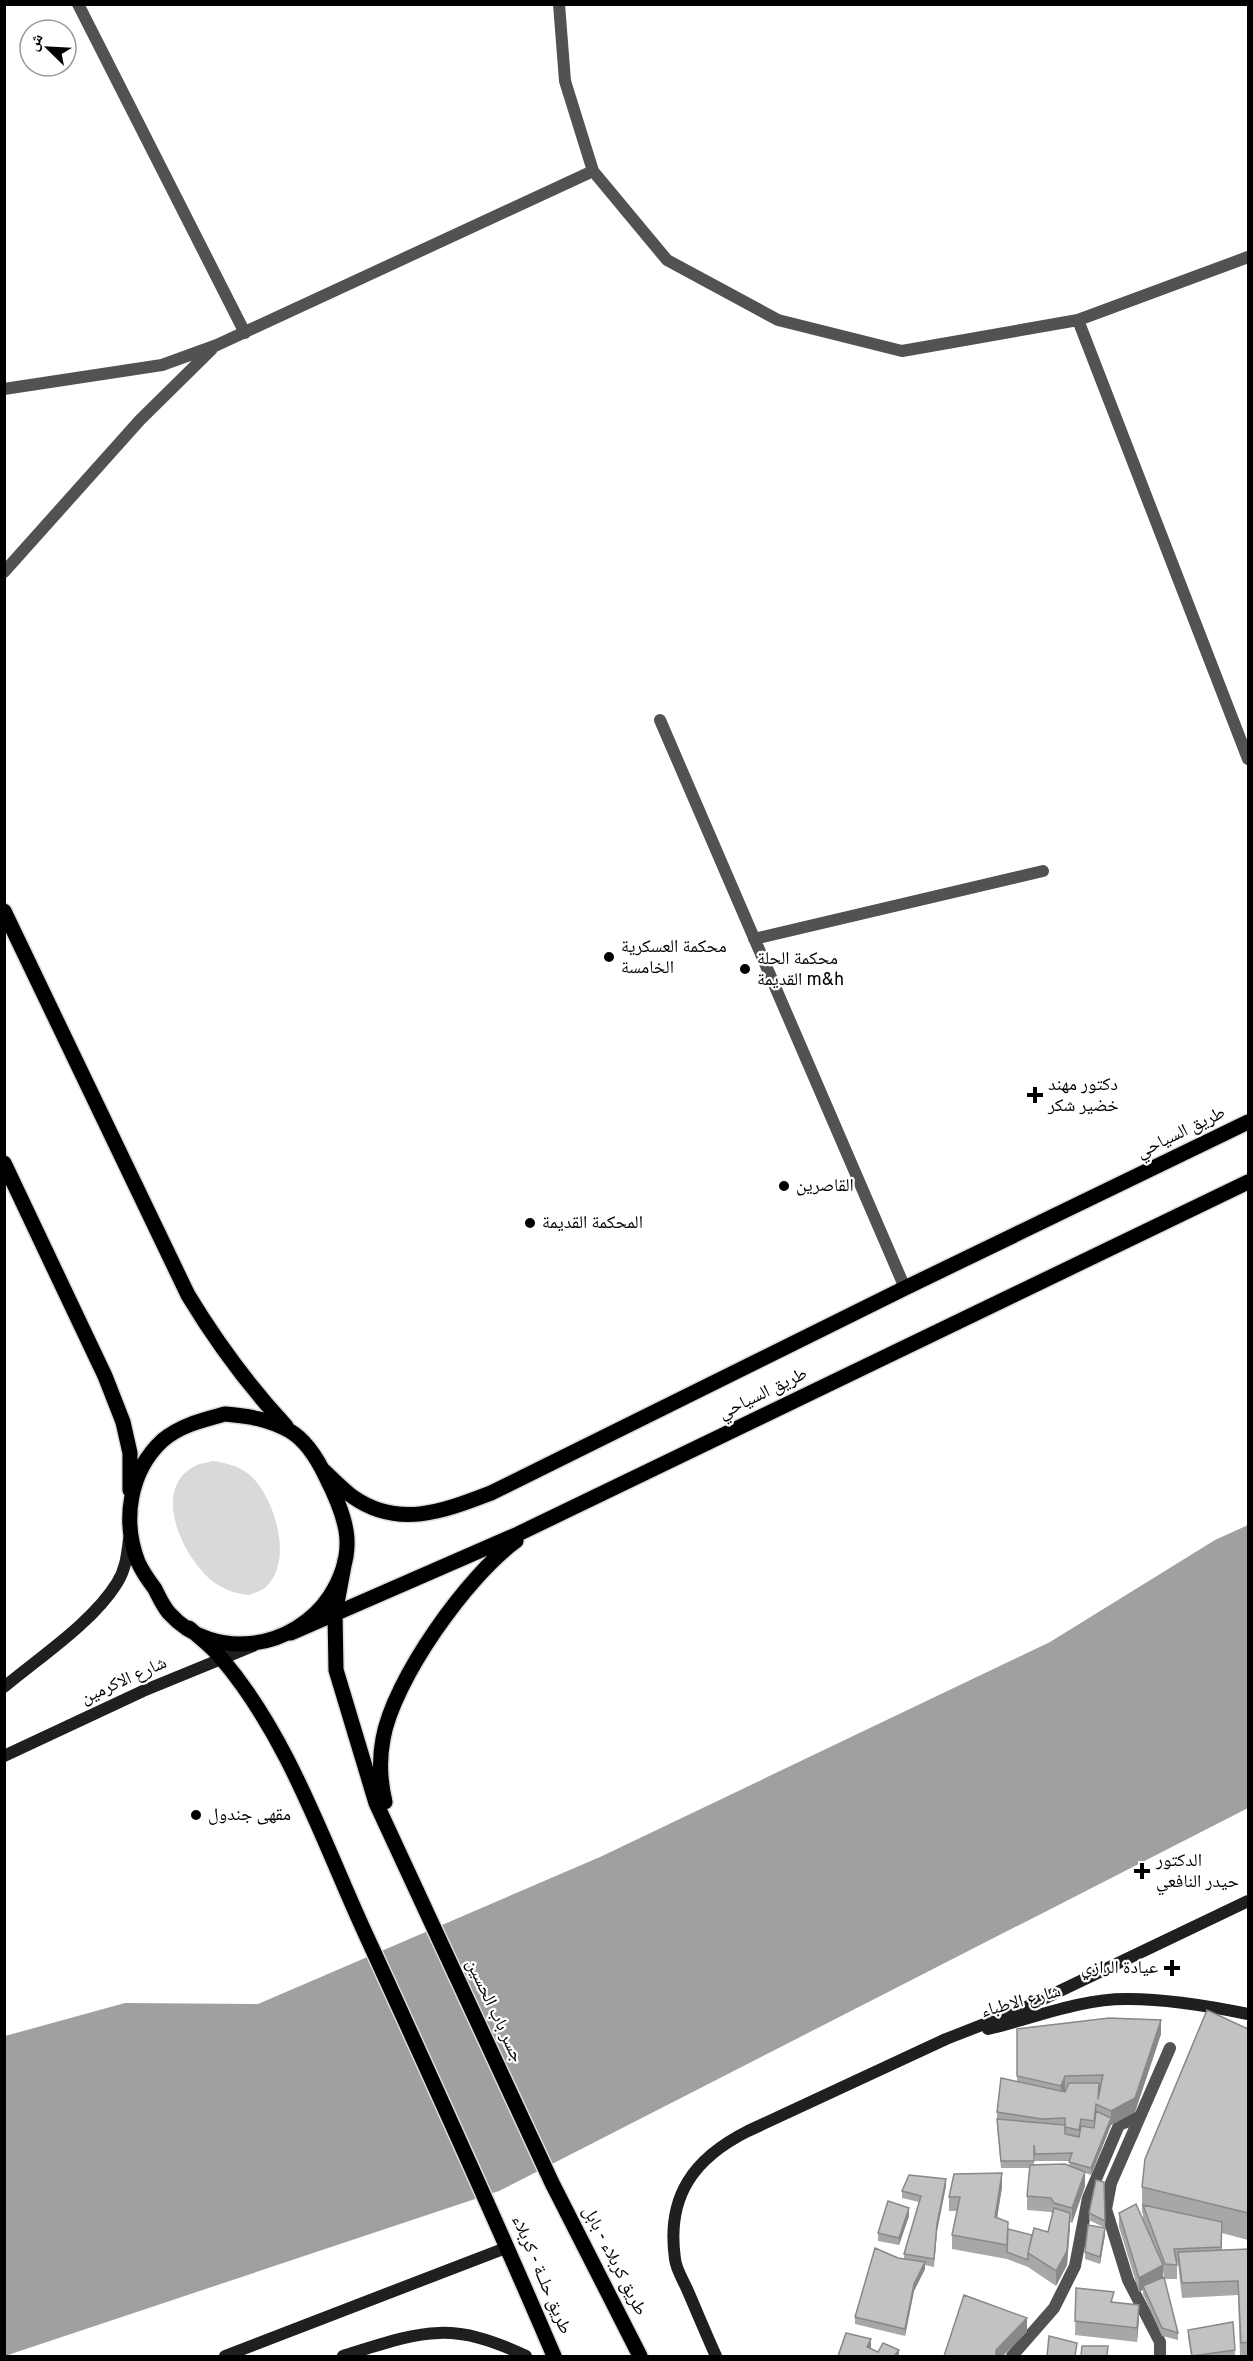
<svg xmlns="http://www.w3.org/2000/svg" width="1253" height="2361" viewBox="0 0 1253 2361" font-family="Overpass,'Noto Naskh Arabic',sans-serif">
<rect width="100%" height="100%" fill="#fff"/>
<!-- green -->
<path fill="#d9d9d9" d="M212,1461C228,1463 243,1467 254,1479C276,1503 293,1562 266,1587C262,1591 254,1593 249,1595C238,1594 228,1591 218,1585C186,1565 148,1490 195,1466C200,1463 207,1463 212,1461Z"/>
<!-- water -->
<path fill="#a0a0a0" d="M1248,1525V1808L499,2191L5,2356V2036L125,2003L258,2004L600,1857L1050,1642L1215,1540Z"/>
<g fill="none" stroke-linecap="round" stroke-linejoin="round">
<defs>
<path id="primary" d="M4,911L188,1295C217,1343 248,1385 286,1426
M4,1163L105,1376L123,1422L130,1453V1490
M225,1414C249,1416 268,1419 290,1431C307,1441 318,1460 326,1477C348,1520 358,1552 330,1596C295,1649 214,1663 169,1613C163,1606 159,1597 155,1589C149,1581 142,1571 138,1562C122,1521 129,1471 163,1440C181,1425 203,1420 225,1414Z
M322,1469C332,1478 342,1489 353,1497C399,1529 444,1511 491,1493L905,1288L1248,1122
M345,1560L335,1614L336,1670L376,1803L552,2183L640,2356
M189,1628C200,1638 213,1647 222,1659C289,1738 323,1842 366,1935C430,2075 494,2215 554,2356
M291,1633L518,1534L1248,1182
M385,1802C380,1781 379,1760 383,1739C393,1680 468,1575 516,1541"/>
</defs>
<!-- primary casing -->
<use href="#primary" stroke="#dbdbdb" stroke-width="18"/>
<!-- lane -->
<path stroke="#525252" stroke-width="12" d="M660,720L905,1288
M754,939L1043,871"/>
<!-- street -->
<path stroke="#525252" stroke-width="12" d="M78,4L245,333
M559,4L565,81L593,171L667,260L778,320L902,351L1078,320L1248,257
M1078,320L1248,759
M4,389L162,365L217,345L593,171
M4,572L140,420L212,349
M1012,2356L1054,2308L1075,2266L1088,2198L1119,2125L1138,2117
M1160,2356V2342L1128,2280L1106,2209L1111,2183L1170,2048"/>
<!-- secondary -->
<path stroke="#1f1f1f" stroke-width="12" d="M4,1687C40,1657 93,1622 117,1583C126,1569 127,1554 129,1539
M4,1756L143,1691L253,1646
M988,2029C1034,2018 1082,1998 1129,1999C1169,1999 1209,2006 1248,2014
M225,2356L508,2247
M343,2356C420,2332 449,2319 526,2356
M716,2356C706,2334 697,2312 687,2289C683,2280 676,2269 675,2259C666,2196 694,2158 748,2131L946,2039L1020,2010L1248,1901"/>
<!-- primary -->
<use href="#primary" stroke="#000" stroke-width="15"/>
</g>
<!-- wall -->
<path fill="#a7a7a7" fill-rule="evenodd" d="M1017,2029L1161,2034L1135,2112L1111,2125L1091,2175L1085,2173V2186L1072,2223L1070,2222L1067,2265L1056,2286L1028,2267L1007,2259L952,2249V2235L957,2211H949V2197L1002,2187L997,2218L1008,2229L1032,2235L1048,2232L1053,2215L1051,2212L1027,2210V2196L1030,2168H1001L997,2126V2112L1017,2081ZM1034,2152L1035,2161H1070L1069,2166L1034,2165Z
M1248,2029V2240L1222,2233V2250L1248,2249V2356H1240L1238,2295L1182,2298L1178,2263H1177V2279H1165L1163,2272V2277L1178,2333V2340L1162,2336L1143,2294V2290L1139,2292L1119,2227V2213L1147,2230L1143,2220V2214L1142,2213V2187Z
M1104,2182L1105,2228L1089,2220V2213Z
M946,2186L937,2231L934,2267L925,2265V2269L914,2291L905,2336L855,2324V2317L898,2258L904,2259V2254L919,2202L902,2198V2191Z
M909,2216L899,2245L878,2241V2233Z
M1105,2235L1100,2264L1085,2259V2252Z
M1076,2288L1114,2302L1139,2319L1137,2342L1075,2335Z
M1188,2330L1235,2350V2356H1191L1188,2337Z"/>
<!-- shaded-wall -->
<path fill="#888" d="M1161,2020V2034L1135,2112L1111,2125L1091,2175V2168L1111,2118V2111Z
M1065,2076V2091L1061,2101V2086Z
M1085,2172V2186L1072,2223V2208Z
M1002,2173V2187L995,2231V2217Z
M946,2179V2186L937,2231L934,2267L937,2224Z
M909,2208V2216L899,2245V2238Z
M1070,2213V2228L1067,2265L1056,2286V2271Z
M1105,2228V2235L1100,2264V2257Z
M925,2262V2269L914,2291L905,2336V2329L914,2284Z
M1163,2265V2279L1143,2286V2290L1139,2292V2278Z
M1139,2305V2319L1137,2342V2328Z
M1027,2318V2332L1003,2356H996V2350Z
M871,2339V2354L867,2347Z
M899,2350V2356H894Z"/>
<!-- building -->
<path fill="#c2c2c2" stroke="#888" stroke-width="1.5" d="M1207,2010L1248,2029V2213L1142,2187L1145,2159Z
M1109,2018L1161,2020L1135,2098L1111,2111L1096,2104L1094,2121L1081,2119L1079,2130L1065,2127V2118L1042,2119L997,2112L1001,2078L1065,2092L1069,2083H1099L1098,2099L1103,2075L1065,2076L1061,2086L1017,2076V2029Z
M1096,2111L1111,2118L1091,2168L1069,2162L1072,2153L1035,2154L1034,2145V2161H1001L997,2119L1065,2125V2134L1079,2137L1081,2126L1094,2128Z
M1065,2164L1085,2172L1072,2208L1054,2203L1051,2198L1027,2196L1030,2165Z
M1002,2173L995,2217L1008,2222L1007,2245L952,2235L960,2197H949L954,2174Z
M909,2175L946,2179L937,2224L934,2259L904,2254L921,2196L902,2191Z
M1096,2180L1104,2182L1105,2221L1089,2213Z
M888,2201L909,2208L899,2238L878,2233Z
M1136,2204L1163,2265L1139,2278L1119,2213Z
M1143,2205L1222,2222L1221,2247L1174,2249L1177,2265L1165,2264Z
M1054,2208L1070,2213L1067,2251L1056,2271L1028,2253L1034,2228L1048,2232Z
M1088,2225L1105,2228L1100,2257L1085,2252Z
M1008,2229L1032,2235L1028,2253V2260L1007,2252Z
M875,2248L898,2258L925,2262L914,2284L905,2329L855,2317Z
M1248,2249V2342L1241,2343L1238,2281L1182,2283L1178,2252Z
M1164,2277L1178,2333L1162,2328L1143,2286Z
M1076,2288L1114,2292L1111,2302L1139,2305L1137,2328L1075,2321Z
M964,2295L1027,2318L996,2350V2356H944Z
M1233,2322L1235,2350L1192,2356L1188,2330Z
M846,2333L871,2339L867,2347L878,2352L883,2343L899,2350L894,2356H838Z
M1049,2336L1077,2343L1075,2356H1047Z
M1082,2346H1108L1107,2356H1081Z"/>
<!-- markers -->
<g fill="#000" stroke="#fff" stroke-width="2">
<circle cx="609" cy="957" r="6"/>
<circle cx="745" cy="969" r="6"/>
<path d="M1032 1086h6v6h6v6h-6v6h-6v-6h-6v-6h6z"/>
<circle cx="784" cy="1186" r="6"/>
<circle cx="530" cy="1223" r="6"/>
<circle cx="196" cy="1815" r="6"/>
<path d="M1139 1862h6v6h6v6h-6v6h-6v-6h-6v-6h6z"/>
<path d="M1169 1959h6v6h6v6h-6v6h-6v-6h-6v-6h6z"/>
</g>
<g text-anchor="middle" dominant-baseline="central" stroke-width="4.5" stroke-linejoin="round" paint-order="stroke">
<!-- poi labels -->
<g font-size="18" fill="#000" stroke="#fff" text-anchor="start">
<text x="621" y="947">محكمة العسكرية<tspan x="621" dy="21">الخامسة</tspan></text>
<text x="757" y="959">محكمة الحلة<tspan x="757" dy="21">القديمة m&amp;h</tspan></text>
<text x="1048" y="1085">دكتور مهند<tspan x="1048" dy="21">خضير شكر</tspan></text>
<text x="796" y="1186">القاصرين</text>
<text x="542" y="1223">المحكمة القديمة</text>
<text x="208" y="1815">مقهى جندول</text>
<text x="1156" y="1861">الدكتور<tspan x="1156" dy="21">حيدر النافعي</tspan></text>
<text x="1158" y="1968" text-anchor="end">عيادة الرازي</text>
</g>
<!-- street labels -->
<g font-size="18" fill="#000" stroke="#fff">
<text transform="translate(1181 1133) rotate(-26)">طريق السياحي</text>
<text transform="translate(763 1394) rotate(-26)">طريق السياحي</text>
<text transform="translate(124 1681) rotate(-24)">شارع الاكرمين</text>
<text transform="translate(1021 2002) rotate(-15)">شارع الاطباء</text>
<text transform="translate(494 2011) rotate(65)">جسر باب الحسين</text>
<text transform="translate(614 2261) rotate(63)">طريق كربلاء - بابل</text>
<text transform="translate(541 2275) rotate(67)">طريق حلــة - كربلاء</text>
</g>
</g>
<!-- border -->
<rect width="1253" height="2361" fill="none" stroke="#000000" stroke-width="12"/>
<!-- north arrow -->
<g transform="translate(48 48) rotate(294)"><circle r="28" fill="#ffffff" stroke="#999999" stroke-width="1.5"/>
<path d="M0-4.5L10 22L0 15L-10 22Z" fill="#000000"/>
<text y="-9" font-size="16" font-weight="bold" text-anchor="middle" fill="#000000">ش</text>
</g>
</svg>
